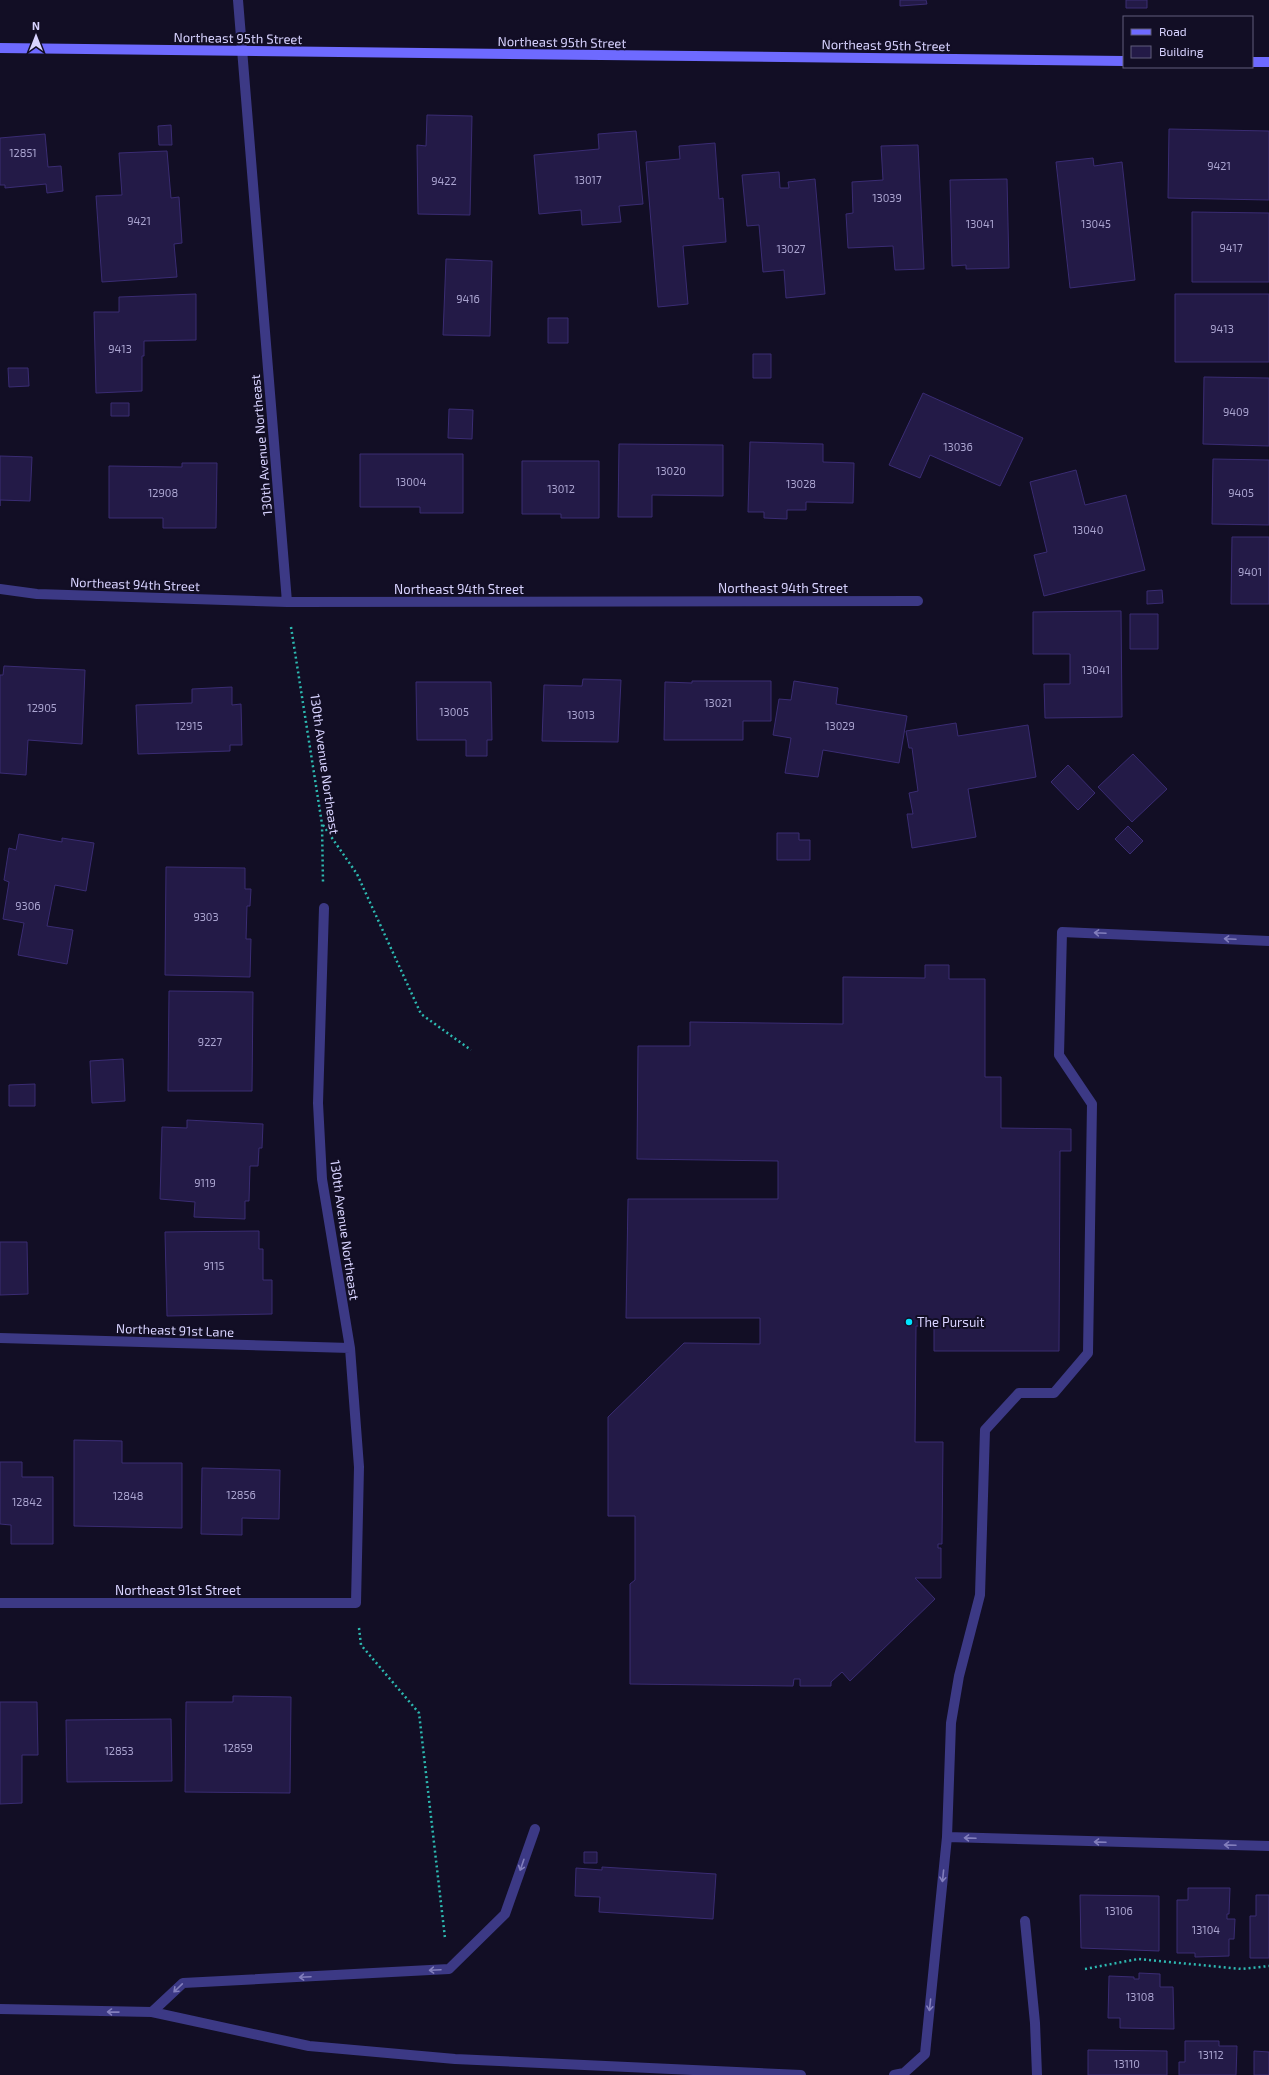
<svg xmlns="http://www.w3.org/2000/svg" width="1269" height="2075" viewBox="0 0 1269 2075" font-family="'Exo 2',sans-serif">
<rect width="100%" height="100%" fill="#120e25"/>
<!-- building -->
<path fill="#231a47" stroke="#3a2c73" d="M900,0H926L927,4L900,6Z
M1126,0H1147V8H1126Z
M427,115L472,116L470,215L418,214L417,145L426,146Z
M171,125L172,145H159L158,126Z
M1169,129L1269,131V200L1168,198Z
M636,131L643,204L619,206L621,222L582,225L581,210L539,214L534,155L599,149L598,134Z
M45,134L48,167L61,166L63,191L47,193L46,184L5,188V185H0V138Z
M715,143L719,199L723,198L726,242L683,246L688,304L658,307L646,162L680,159L679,146Z
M918,145L924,269L895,270L893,246L848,248L846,214L853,213L852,182L883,180L881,146Z
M167,151L171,198L179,197L182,243L174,244L177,277L102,282L96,196L122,195L119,153Z
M1093,158L1094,166L1122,162L1135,280L1070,288L1056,162Z
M779,172L780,188H789L788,182L815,179L825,294L786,298L784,270L763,272L759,225L747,226L742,175Z
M1007,179L1009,268L966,269V265L952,266L950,180Z
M1192,212L1269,213V282H1192Z
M446,259L492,261L490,336L443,335Z
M196,294V340L144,341V356H142V391L96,393L94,312H119V297Z
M1175,294H1269V362H1175Z
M548,318H568V343H548Z
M753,354H771V378H753Z
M8,368H28L29,386L9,387Z
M1204,377L1269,378V446L1203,444Z
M923,393L1023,438L1000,486L930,455L920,478L889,465Z
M111,403H129V416H111Z
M449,409L473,410L472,439L448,438Z
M750,442L823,444V462L854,463L853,503L806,502V510H787V519L764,518V512H748Z
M619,444L723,445V496L652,495V517H618Z
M360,454H463V513H420V507H360Z
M0,456L32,457L30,501L0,500V506Z
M1213,459L1269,460V525L1212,524Z
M522,461H599V518H561V514H522Z
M182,463H217L216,528H163V518H109V466L182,467Z
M1076,470L1085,505L1126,495L1145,570L1044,596L1034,555L1047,552L1030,482Z
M1232,537H1269V604H1231Z
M1162,590L1163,603L1147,604V591Z
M1121,611L1122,717L1045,718L1044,684H1070V654H1033V612Z
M1130,614H1158V649H1130Z
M4,666L85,670L82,744L28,740L26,775L0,773V675H3Z
M583,679L621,680L618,742L542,741L544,685L582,686Z
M692,681H771V721H743V740H664L665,682L692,683Z
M794,681L838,688L836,704L907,716L899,763L823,750L818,777L785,773L791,738L773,735L779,699L791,700Z
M416,682H491L492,740H487V756H466V740H417Z
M232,687V705L241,704L242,745H230V751L138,754L136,705L192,703V689Z
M956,723L958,736L1028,725L1036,777L968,789L976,837L912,848L907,814H913L909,793L918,791L912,748H909L906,731Z
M1133,754L1167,789L1132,822L1098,787Z
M1068,765L1095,793L1078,810L1051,782Z
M1128,826L1143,841L1130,854L1115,839Z
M777,833H799V840H810V860H777Z
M19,834L62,842V838L94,843L86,891L55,885L47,926L73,930L67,964L18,955L24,923L3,919L9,882L4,880L9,848L16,850Z
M166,867L245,868V889H251L250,906H247L246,939H251L250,977L165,975Z
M925,965H949V979H985V1077H1001V1128L1071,1129V1151H1060L1059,1351H934V1326H916L915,1442H943L942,1544H938V1548H941V1578H915L935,1599L850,1681L842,1672L831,1682V1686H800V1679H794L793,1686L630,1684V1584L635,1580V1516H608V1417L684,1343L760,1344V1318H626L628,1199H778V1161L637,1159L638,1046H690V1022L843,1024V977L925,978Z
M169,991L253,992L252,1091H168Z
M123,1059L125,1101L92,1103L90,1061Z
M35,1084V1106H9V1085Z
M187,1120L263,1124L262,1148H259L258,1166H250L249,1201H245V1219L194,1217L195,1202L160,1199L162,1127L187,1128Z
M259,1231V1249H263V1280H272V1314L167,1316L165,1232Z
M0,1242H27L28,1294L0,1295Z
M74,1440L122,1441V1463H182V1528L74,1526Z
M0,1462H22V1477H53V1544H11V1525L0,1524Z
M202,1468L280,1470L279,1519L242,1518V1535L201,1534Z
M233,1696L291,1697L290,1793L185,1792L186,1702H233Z
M0,1702H37L38,1755H22V1803L0,1804Z
M171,1719L172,1781L67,1782L66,1720Z
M584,1852H597V1863H584Z
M602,1867L716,1874L713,1919L599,1912L600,1897L575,1896L576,1868L602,1870Z
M1188,1888H1230L1229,1914H1227V1919H1235L1234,1939H1229V1956L1195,1957V1953H1177V1900H1188Z
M1080,1895L1159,1896V1951L1081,1948Z
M1256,1895H1269V1958H1250V1916H1256Z
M1139,1973L1160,1974V1987H1173L1174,2029L1120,2028V2018H1108L1109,1976L1134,1977V1979H1139Z
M1185,2041H1219V2046H1237L1236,2075H1179V2062H1185Z
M1088,2050L1167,2051V2075H1088Z
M1254,2051L1269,2052V2075H1254Z"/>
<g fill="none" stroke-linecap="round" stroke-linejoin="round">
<!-- path -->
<path stroke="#2db9b1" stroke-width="2.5" stroke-dasharray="2 3" stroke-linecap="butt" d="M291,627L322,824L323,883
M323,825L357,874L421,1014L471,1050
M359,1628L361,1645L419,1713L445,1938
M1085,1969L1138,1959L1242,1969L1269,1966"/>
<!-- lane -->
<path stroke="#3c3985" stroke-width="10" d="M947,1837L1269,1846
M1025,1921L1035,2023L1037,2075
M0,2009L152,2012L309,2046L455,2059L801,2075
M152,2012L183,1983L449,1969L505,1914L535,1829
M894,2075L904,2073L925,2054L947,1837L951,1723L959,1676L980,1595L985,1430L1019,1393H1054L1088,1353L1092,1104L1059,1055L1062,932L1269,941"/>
<!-- street -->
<path stroke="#3c3985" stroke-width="10" d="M238,0L287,602
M0,589L37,594L287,602L918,601
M0,1338L350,1348
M0,1603H356L359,1467L350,1348L322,1179L318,1103L324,908"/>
<!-- secondary -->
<path stroke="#6e6aff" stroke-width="10" d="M0,48L1124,61
M1252,62H1269"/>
</g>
<!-- one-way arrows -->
<defs><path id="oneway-shaft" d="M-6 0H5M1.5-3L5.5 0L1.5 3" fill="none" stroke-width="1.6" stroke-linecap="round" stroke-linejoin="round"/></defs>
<g stroke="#827ebc">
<use href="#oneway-shaft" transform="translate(1100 933) rotate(-177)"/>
<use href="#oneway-shaft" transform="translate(1230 939) rotate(-177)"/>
<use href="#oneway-shaft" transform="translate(970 1838) rotate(-178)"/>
<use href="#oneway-shaft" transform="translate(1100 1842) rotate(-178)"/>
<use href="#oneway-shaft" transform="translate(1230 1845) rotate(-178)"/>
<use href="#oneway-shaft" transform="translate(522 1865) rotate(109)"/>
<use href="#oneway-shaft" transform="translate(943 1876) rotate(96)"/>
<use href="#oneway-shaft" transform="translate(435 1970) rotate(177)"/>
<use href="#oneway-shaft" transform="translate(305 1977) rotate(177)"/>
<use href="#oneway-shaft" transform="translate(178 1988) rotate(136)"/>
<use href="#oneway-shaft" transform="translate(930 2005) rotate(96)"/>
<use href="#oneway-shaft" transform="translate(113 2012) rotate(-179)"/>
</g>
<!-- markers -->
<circle fill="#00e3fe" stroke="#120e25" stroke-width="1.5" cx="909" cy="1322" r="4"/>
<g text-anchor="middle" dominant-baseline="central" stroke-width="4" stroke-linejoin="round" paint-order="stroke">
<!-- number labels -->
<g font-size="11" fill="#aba5d1">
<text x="23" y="152">12851</text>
<text x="1219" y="165">9421</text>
<text x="588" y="179">13017</text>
<text x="444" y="180">9422</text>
<text x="887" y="197">13039</text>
<text x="139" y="220">9421</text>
<text x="980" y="223">13041</text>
<text x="1096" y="223">13045</text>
<text x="1231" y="247">9417</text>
<text x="791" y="248">13027</text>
<text x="468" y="298">9416</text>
<text x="1222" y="328">9413</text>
<text x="120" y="348">9413</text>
<text x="1236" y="411">9409</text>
<text x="958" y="446">13036</text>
<text x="671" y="470">13020</text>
<text x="411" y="481">13004</text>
<text x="801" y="483">13028</text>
<text x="561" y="488">13012</text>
<text x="163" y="492">12908</text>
<text x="1241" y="492">9405</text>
<text x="1088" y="529">13040</text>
<text x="1250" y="571">9401</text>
<text x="1096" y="669">13041</text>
<text x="718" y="702">13021</text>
<text x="42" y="707">12905</text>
<text x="454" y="711">13005</text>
<text x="581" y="714">13013</text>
<text x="189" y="725">12915</text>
<text x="840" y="725">13029</text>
<text x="28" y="905">9306</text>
<text x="206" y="916">9303</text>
<text x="210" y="1041">9227</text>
<text x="205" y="1182">9119</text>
<text x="214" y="1265">9115</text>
<text x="241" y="1494">12856</text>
<text x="128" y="1495">12848</text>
<text x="27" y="1501">12842</text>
<text x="238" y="1747">12859</text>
<text x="119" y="1750">12853</text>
<text x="1119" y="1910">13106</text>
<text x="1206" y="1929">13104</text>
<text x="1140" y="1996">13108</text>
<text x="1211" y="2054">13112</text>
<text x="1127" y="2063">13110</text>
</g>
<!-- street labels -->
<g font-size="13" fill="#d8d3ff" stroke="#120e25">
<text transform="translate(238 38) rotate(1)">Northeast 95th Street</text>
<text transform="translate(562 42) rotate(1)">Northeast 95th Street</text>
<text transform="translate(886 45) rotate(1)">Northeast 95th Street</text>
<text transform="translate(261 445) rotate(-95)">130th Avenue Northeast</text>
<text transform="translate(135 584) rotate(2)">Northeast 94th Street</text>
<text x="783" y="588">Northeast 94th Street</text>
<text x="459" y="589">Northeast 94th Street</text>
<text transform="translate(325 764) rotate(82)">130th Avenue Northeast</text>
<text transform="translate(345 1230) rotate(82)">130th Avenue Northeast</text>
<text transform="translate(175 1330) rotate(2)">Northeast 91st Lane</text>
<text x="178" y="1590">Northeast 91st Street</text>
</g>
<!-- poi labels -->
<g font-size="13" fill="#d8d3ff" stroke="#120e25" text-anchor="start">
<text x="917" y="1322">The Pursuit</text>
</g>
</g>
<!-- legend -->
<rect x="1123" y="16" width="130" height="52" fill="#120e25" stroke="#615d7c"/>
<rect x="1131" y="29" width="20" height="6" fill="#6e6aff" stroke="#615d7c"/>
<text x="1159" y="36" font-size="12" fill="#d8d3ff">Road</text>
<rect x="1131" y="46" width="20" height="12" fill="#231a47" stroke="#615d7c"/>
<text x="1159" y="56" font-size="12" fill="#d8d3ff">Building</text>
<!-- north arrow -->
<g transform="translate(36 36)" stroke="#120e25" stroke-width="3" paint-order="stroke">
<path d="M0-3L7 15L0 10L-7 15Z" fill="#d8d3ff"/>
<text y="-6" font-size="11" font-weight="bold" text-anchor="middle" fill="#d8d3ff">N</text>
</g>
</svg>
